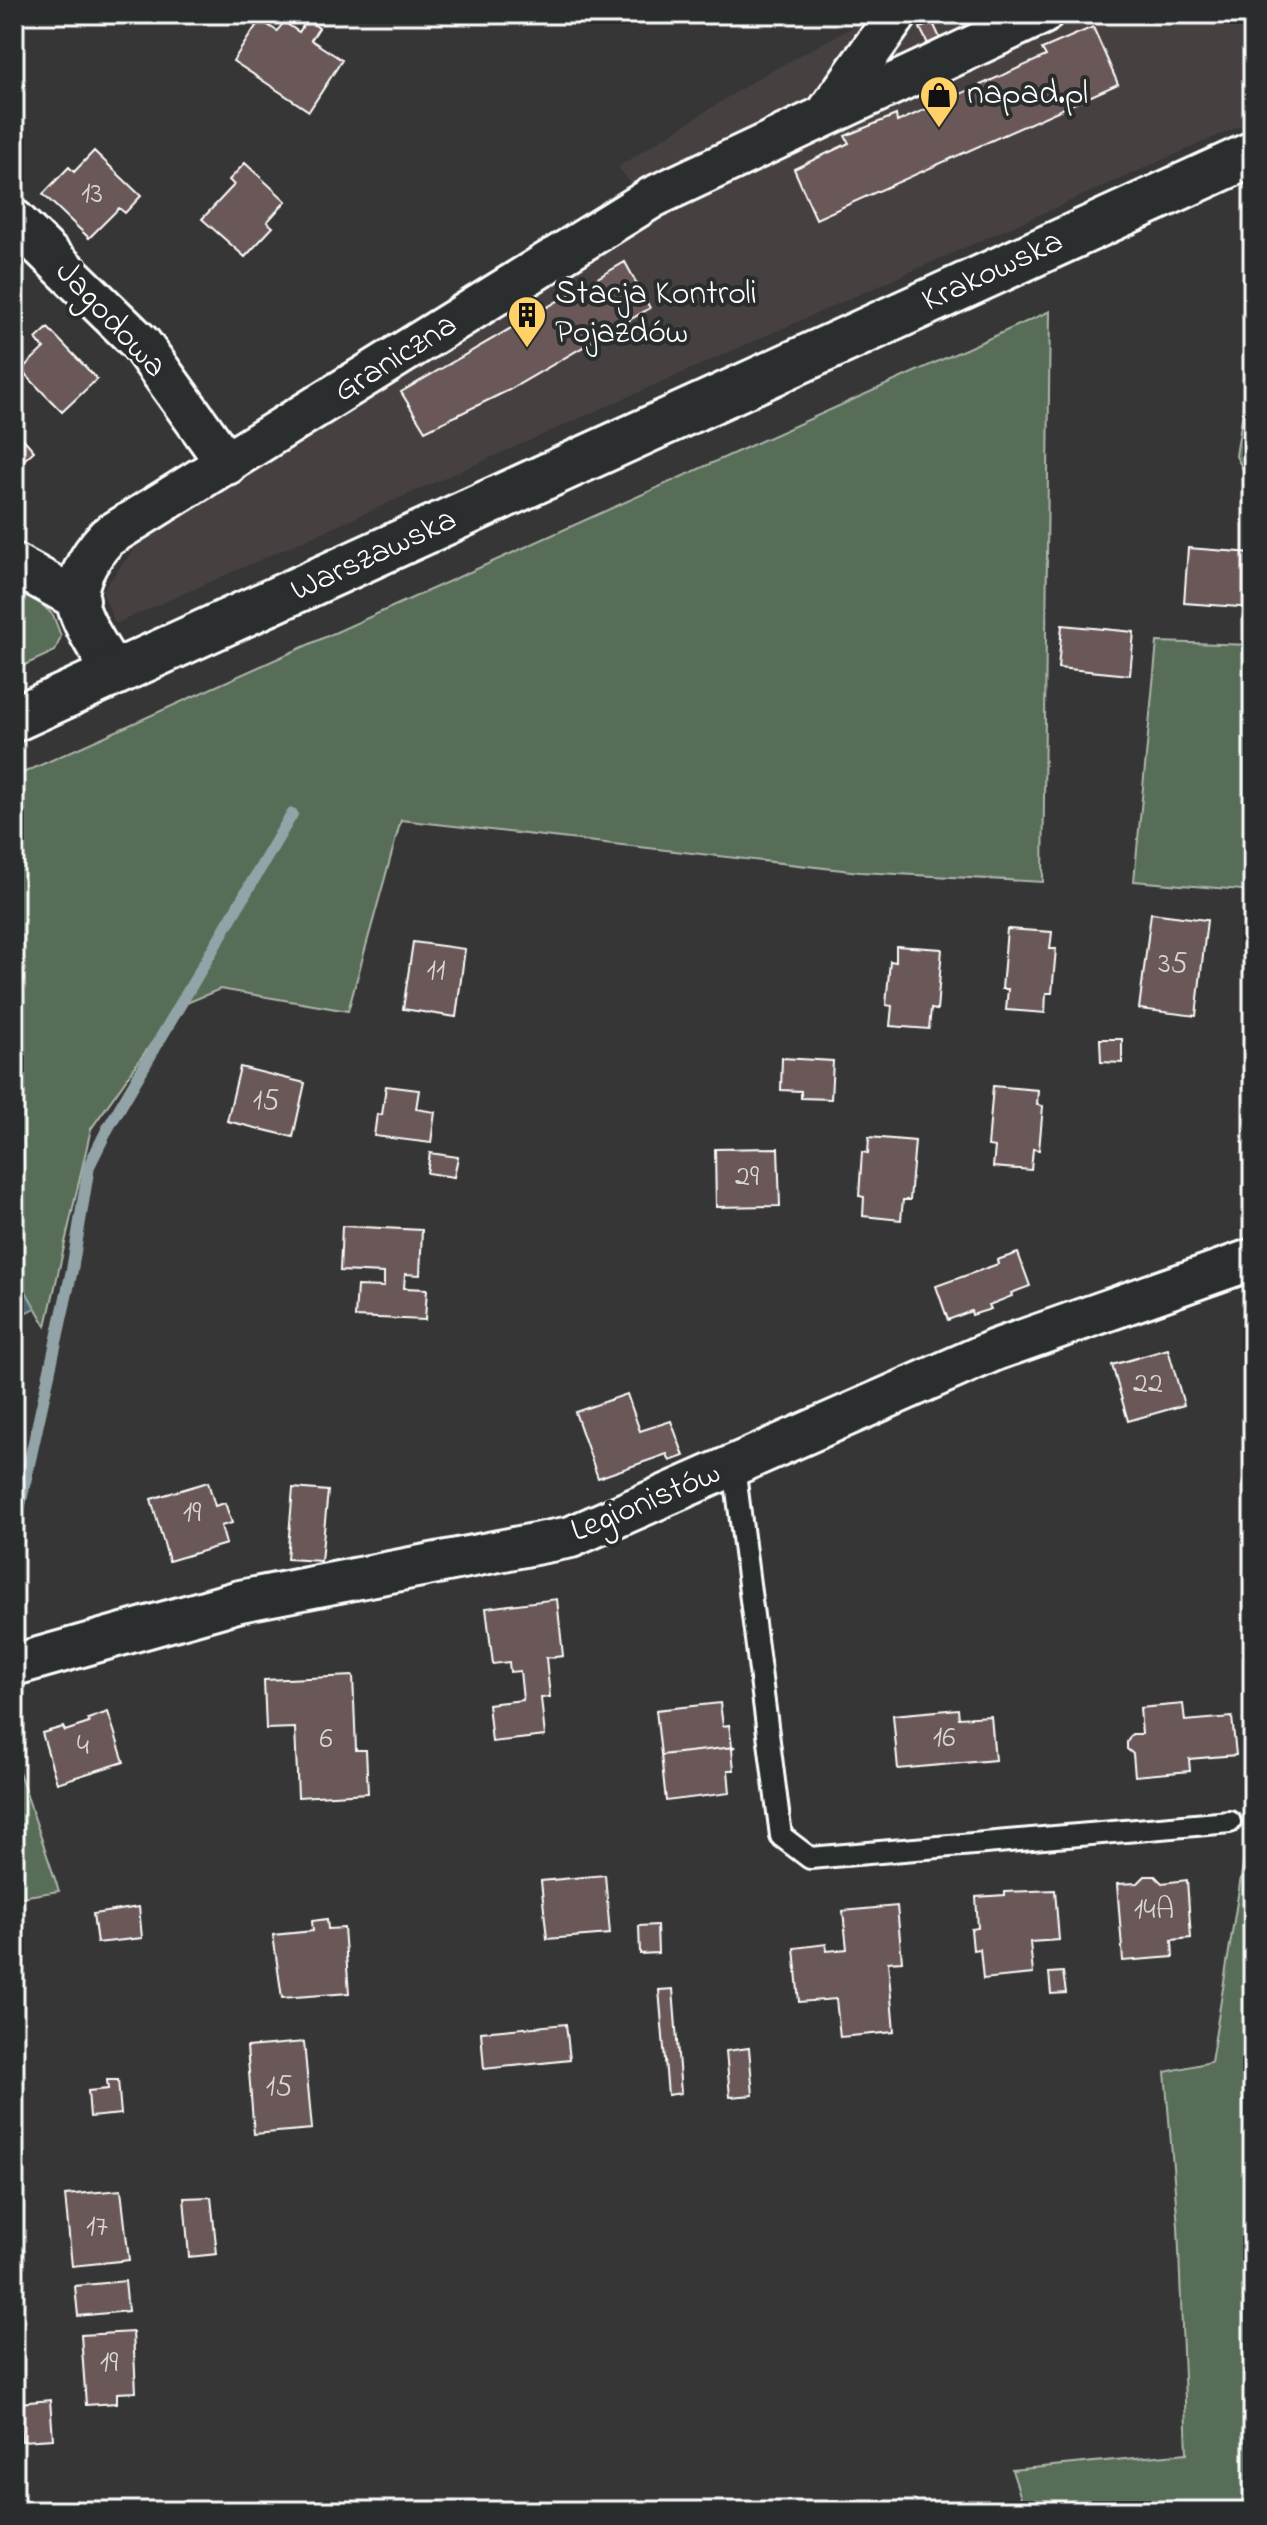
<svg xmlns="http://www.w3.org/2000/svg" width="1267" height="2525" viewBox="0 0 1267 2525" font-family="'Indie Flower',sans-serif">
<rect width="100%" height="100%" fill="#373636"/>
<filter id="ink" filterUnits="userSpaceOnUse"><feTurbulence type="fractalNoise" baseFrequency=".0125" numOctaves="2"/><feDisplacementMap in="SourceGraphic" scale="16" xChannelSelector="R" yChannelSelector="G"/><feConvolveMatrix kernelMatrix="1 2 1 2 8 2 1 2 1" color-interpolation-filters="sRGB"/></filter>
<g filter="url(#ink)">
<!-- built -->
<path fill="#474040" d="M877,14H1253V120L115,624L102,591L142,539L655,214L618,167L758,78Z"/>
<!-- green -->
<path fill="#596d58" stroke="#acb6ac" stroke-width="2" d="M1050,311L1043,882L860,872L401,820L348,1011L220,989L177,1007L91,1129L46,1326L14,1271V777Z
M1253,347V488L1236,456Z
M14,577L53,615L61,636L55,651L14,670Z
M1157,642L1253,645V891L1134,881Z
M14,1757L59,1891L14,1898Z
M1253,1803V2511H1025L1012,2470L1187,2453L1178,2226L1165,2072L1211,2062Z"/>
<!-- water -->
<path fill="#4a676d" stroke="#92a4a7" stroke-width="2" d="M16,1273L35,1308L14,1318V1274Z"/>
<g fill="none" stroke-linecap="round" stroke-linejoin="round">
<!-- stream -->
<path stroke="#92a4a7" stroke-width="12" d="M14,1532L72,1270L89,1166L108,1128L292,814"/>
</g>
<!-- building -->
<path fill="#6b5858" stroke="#fff" stroke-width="2" d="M260,20L277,31L284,22L299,32L307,20L319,28L311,40L342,60L309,111L233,61Z
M933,23L940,38L928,44L920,28Z
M1093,27L1118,84L816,219L794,169L849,143L845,136L896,115L897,122L1046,56L1042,49Z
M94,151L141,196L125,213L119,208L89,238L43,194L69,167L74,172Z
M245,163L286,201L267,222L273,227L245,257L202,219L234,185L229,180Z
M625,262L650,308L509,390L425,431L401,392Z
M48,328L97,379L62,412L21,370L44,348L36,339Z
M14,428L34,451L14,469Z
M1188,548L1253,553V608L1184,603Z
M1062,625L1134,632L1130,675L1058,668Z
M1151,913L1207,920L1196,1016L1139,1009Z
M1007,929L1052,932L1050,949H1056L1052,993H1046L1045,1013L1006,1010L1008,989H1002Z
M413,942L465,949L456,1017L403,1009Z
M896,946L942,949L937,1010L931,1009L929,1029L890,1026L892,1006L886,1005L890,961L896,962Z
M1100,1039H1122V1063L1101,1062Z
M782,1058L833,1061L831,1099L801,1098V1091L781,1090Z
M240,1067L305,1083L293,1137L227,1121Z
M386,1086L419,1090L416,1109L435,1112L431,1143L374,1136L377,1114L382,1115Z
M993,1086L1038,1090L1037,1105L1043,1106L1039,1150L1033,1149L1031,1170L993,1167L995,1147L988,1146Z
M869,1137L915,1141L910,1200H903L901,1220L863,1216L864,1197L859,1196L862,1152L868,1153Z
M778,1148L780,1206L716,1207L715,1149Z
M430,1153L458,1157L454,1177L427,1173Z
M342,1226L422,1230L420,1275L405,1274L404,1288L427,1289L425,1320L355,1317L357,1286L384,1287V1273L340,1271Z
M1018,1253L1030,1286L1011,1293L1012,1296L989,1305L991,1309L972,1315L971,1311L948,1320L936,1286L998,1264L997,1260Z
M1168,1349L1184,1405L1128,1421L1112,1365Z
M627,1394L640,1431L671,1421L684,1456L670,1461L667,1454L598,1478L575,1412Z
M208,1482L215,1506L225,1503L232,1523L221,1526L226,1544L169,1561L151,1499Z
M293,1488L328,1491L321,1561L287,1559Z
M557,1599L563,1656L546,1658L550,1697L541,1698L545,1736L492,1742L488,1704L523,1700L520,1671L510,1672L509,1662L493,1664L486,1608Z
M353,1676L356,1750H366L368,1793L298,1797L295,1728L266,1729L264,1680Z
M720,1703L723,1726L729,1725L732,1746L734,1747L661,1755L656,1710Z
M1183,1704L1185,1721L1232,1717L1236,1755L1189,1759L1190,1771L1135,1776L1133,1754L1127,1749V1742L1132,1734H1142L1140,1708Z
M958,1709L959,1718L991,1716L995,1760L898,1769L893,1715Z
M108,1712L124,1762L57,1783L42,1733L63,1727L65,1731L89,1723L88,1719Z
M734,1747L732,1749L734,1770H728L730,1793L666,1801L661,1755Z
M605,1875L610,1934L547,1939L541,1881Z
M1145,1876H1155L1162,1883L1187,1880L1191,1938L1172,1940L1173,1957L1123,1961L1117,1884L1138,1883Z
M1055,1890L1059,1940L1030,1942L1033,1974L983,1979L980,1949L973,1950L971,1929L978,1928L976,1897L1005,1895V1892Z
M897,1906L902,1961L888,1962L894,2032L840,2037L836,1999L799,2002L794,1948L826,1944L827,1951L847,1949L843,1911Z
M139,1907L142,1938L97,1943L93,1914Z
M327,1919L328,1929L344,1928L349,1993L282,1998L273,1935L313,1931L312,1921Z
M657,1925L658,1953L640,1954L639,1926Z
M1063,1972L1066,1993L1051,1994L1049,1973Z
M673,1989L681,2093L668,2095L659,1990Z
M566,2024L570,2060L484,2069L481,2032Z
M304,2042L312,2129L254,2134L247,2047Z
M749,2048L753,2095L730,2097L726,2051Z
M107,2080H118L121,2114L90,2117L88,2091L108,2089Z
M121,2190L129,2260L72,2266L65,2195Z
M211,2197L217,2254L189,2257L184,2198Z
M125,2281L128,2311L78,2316L75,2286Z
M133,2332L136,2392L117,2393V2403L86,2405L81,2335Z
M50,2400L53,2439L22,2441L19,2403Z"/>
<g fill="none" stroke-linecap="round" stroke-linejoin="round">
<defs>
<path id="service" d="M734,1466L781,1836L810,1858L1230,1822"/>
<path id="minor" d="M827,113L897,14
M14,220L141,344L227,464
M14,564L79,600
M114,674C103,654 87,633 80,612C70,586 90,555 107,537L653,197L1042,14
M14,1665L240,1601L571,1537L995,1350L1253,1259"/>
<path id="secondary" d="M14,719L1253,154"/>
</defs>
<!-- service casing -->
<use href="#service" stroke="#fff" stroke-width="26"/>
<!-- minor casing -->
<use href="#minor" stroke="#fff" stroke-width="46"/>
<!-- secondary casing -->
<use href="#secondary" stroke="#fff" stroke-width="50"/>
<!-- service -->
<use href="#service" stroke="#2a2d2e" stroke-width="20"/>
<!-- minor -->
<use href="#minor" stroke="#2a2d2e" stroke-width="40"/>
<!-- secondary -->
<use href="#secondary" stroke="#2a2d2e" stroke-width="44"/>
</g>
</g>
<!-- icons -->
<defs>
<symbol id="shop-pin" viewBox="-11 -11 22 30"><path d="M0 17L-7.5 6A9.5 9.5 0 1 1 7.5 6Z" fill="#ffd166" stroke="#2a2d2e"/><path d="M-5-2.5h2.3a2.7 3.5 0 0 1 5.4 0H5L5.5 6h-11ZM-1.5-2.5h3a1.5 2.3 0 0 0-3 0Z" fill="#111"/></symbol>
<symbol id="building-pin" viewBox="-11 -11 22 30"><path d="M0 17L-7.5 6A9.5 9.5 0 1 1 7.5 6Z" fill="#ffd166" stroke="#2a2d2e"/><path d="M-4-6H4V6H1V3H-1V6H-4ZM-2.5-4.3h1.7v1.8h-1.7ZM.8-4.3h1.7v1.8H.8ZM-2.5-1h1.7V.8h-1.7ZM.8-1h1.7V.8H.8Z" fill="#111"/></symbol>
</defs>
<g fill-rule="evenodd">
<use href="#shop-pin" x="917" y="73" width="44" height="60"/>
<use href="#building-pin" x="505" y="293" width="44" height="60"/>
</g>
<g text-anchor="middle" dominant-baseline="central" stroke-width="8" stroke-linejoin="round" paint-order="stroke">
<!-- number labels -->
<g font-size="30" fill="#dad5d5">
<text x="92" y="195">13</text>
<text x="1173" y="965">35</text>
<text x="436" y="972">11</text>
<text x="266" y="1102">15</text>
<text x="747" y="1178">29</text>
<text x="1148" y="1385">22</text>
<text x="192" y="1514">19</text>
<text x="944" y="1739">16</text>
<text x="326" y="1740">6</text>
<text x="83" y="1747">4</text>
<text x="1154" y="1911">14A</text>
<text x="279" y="2088">15</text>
<text x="97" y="2228">17</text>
<text x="109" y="2364">19</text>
</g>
<!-- poi labels -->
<g font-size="34" fill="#fff" stroke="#2a2d2e" text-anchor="start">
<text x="967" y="95">napad.pl</text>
<text x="555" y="295">Stacja Kontroli<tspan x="555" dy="39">Pojazdów</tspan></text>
</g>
<!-- street labels -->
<g font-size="34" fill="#fff" stroke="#2a2d2e">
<text transform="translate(993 272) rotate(-25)">Krakowska</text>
<text transform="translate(110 320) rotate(47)">Jagodowa</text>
<text transform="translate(396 359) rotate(-32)">Graniczna</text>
<text transform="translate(374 556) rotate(-25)">Warszawska</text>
<text transform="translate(646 1503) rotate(-23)">Legionistów</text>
</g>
</g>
<!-- margin -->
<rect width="1267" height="2525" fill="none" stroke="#2a2d2e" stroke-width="48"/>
<rect x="24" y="24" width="1219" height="2477" fill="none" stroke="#fff" stroke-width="3" filter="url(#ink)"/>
</svg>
